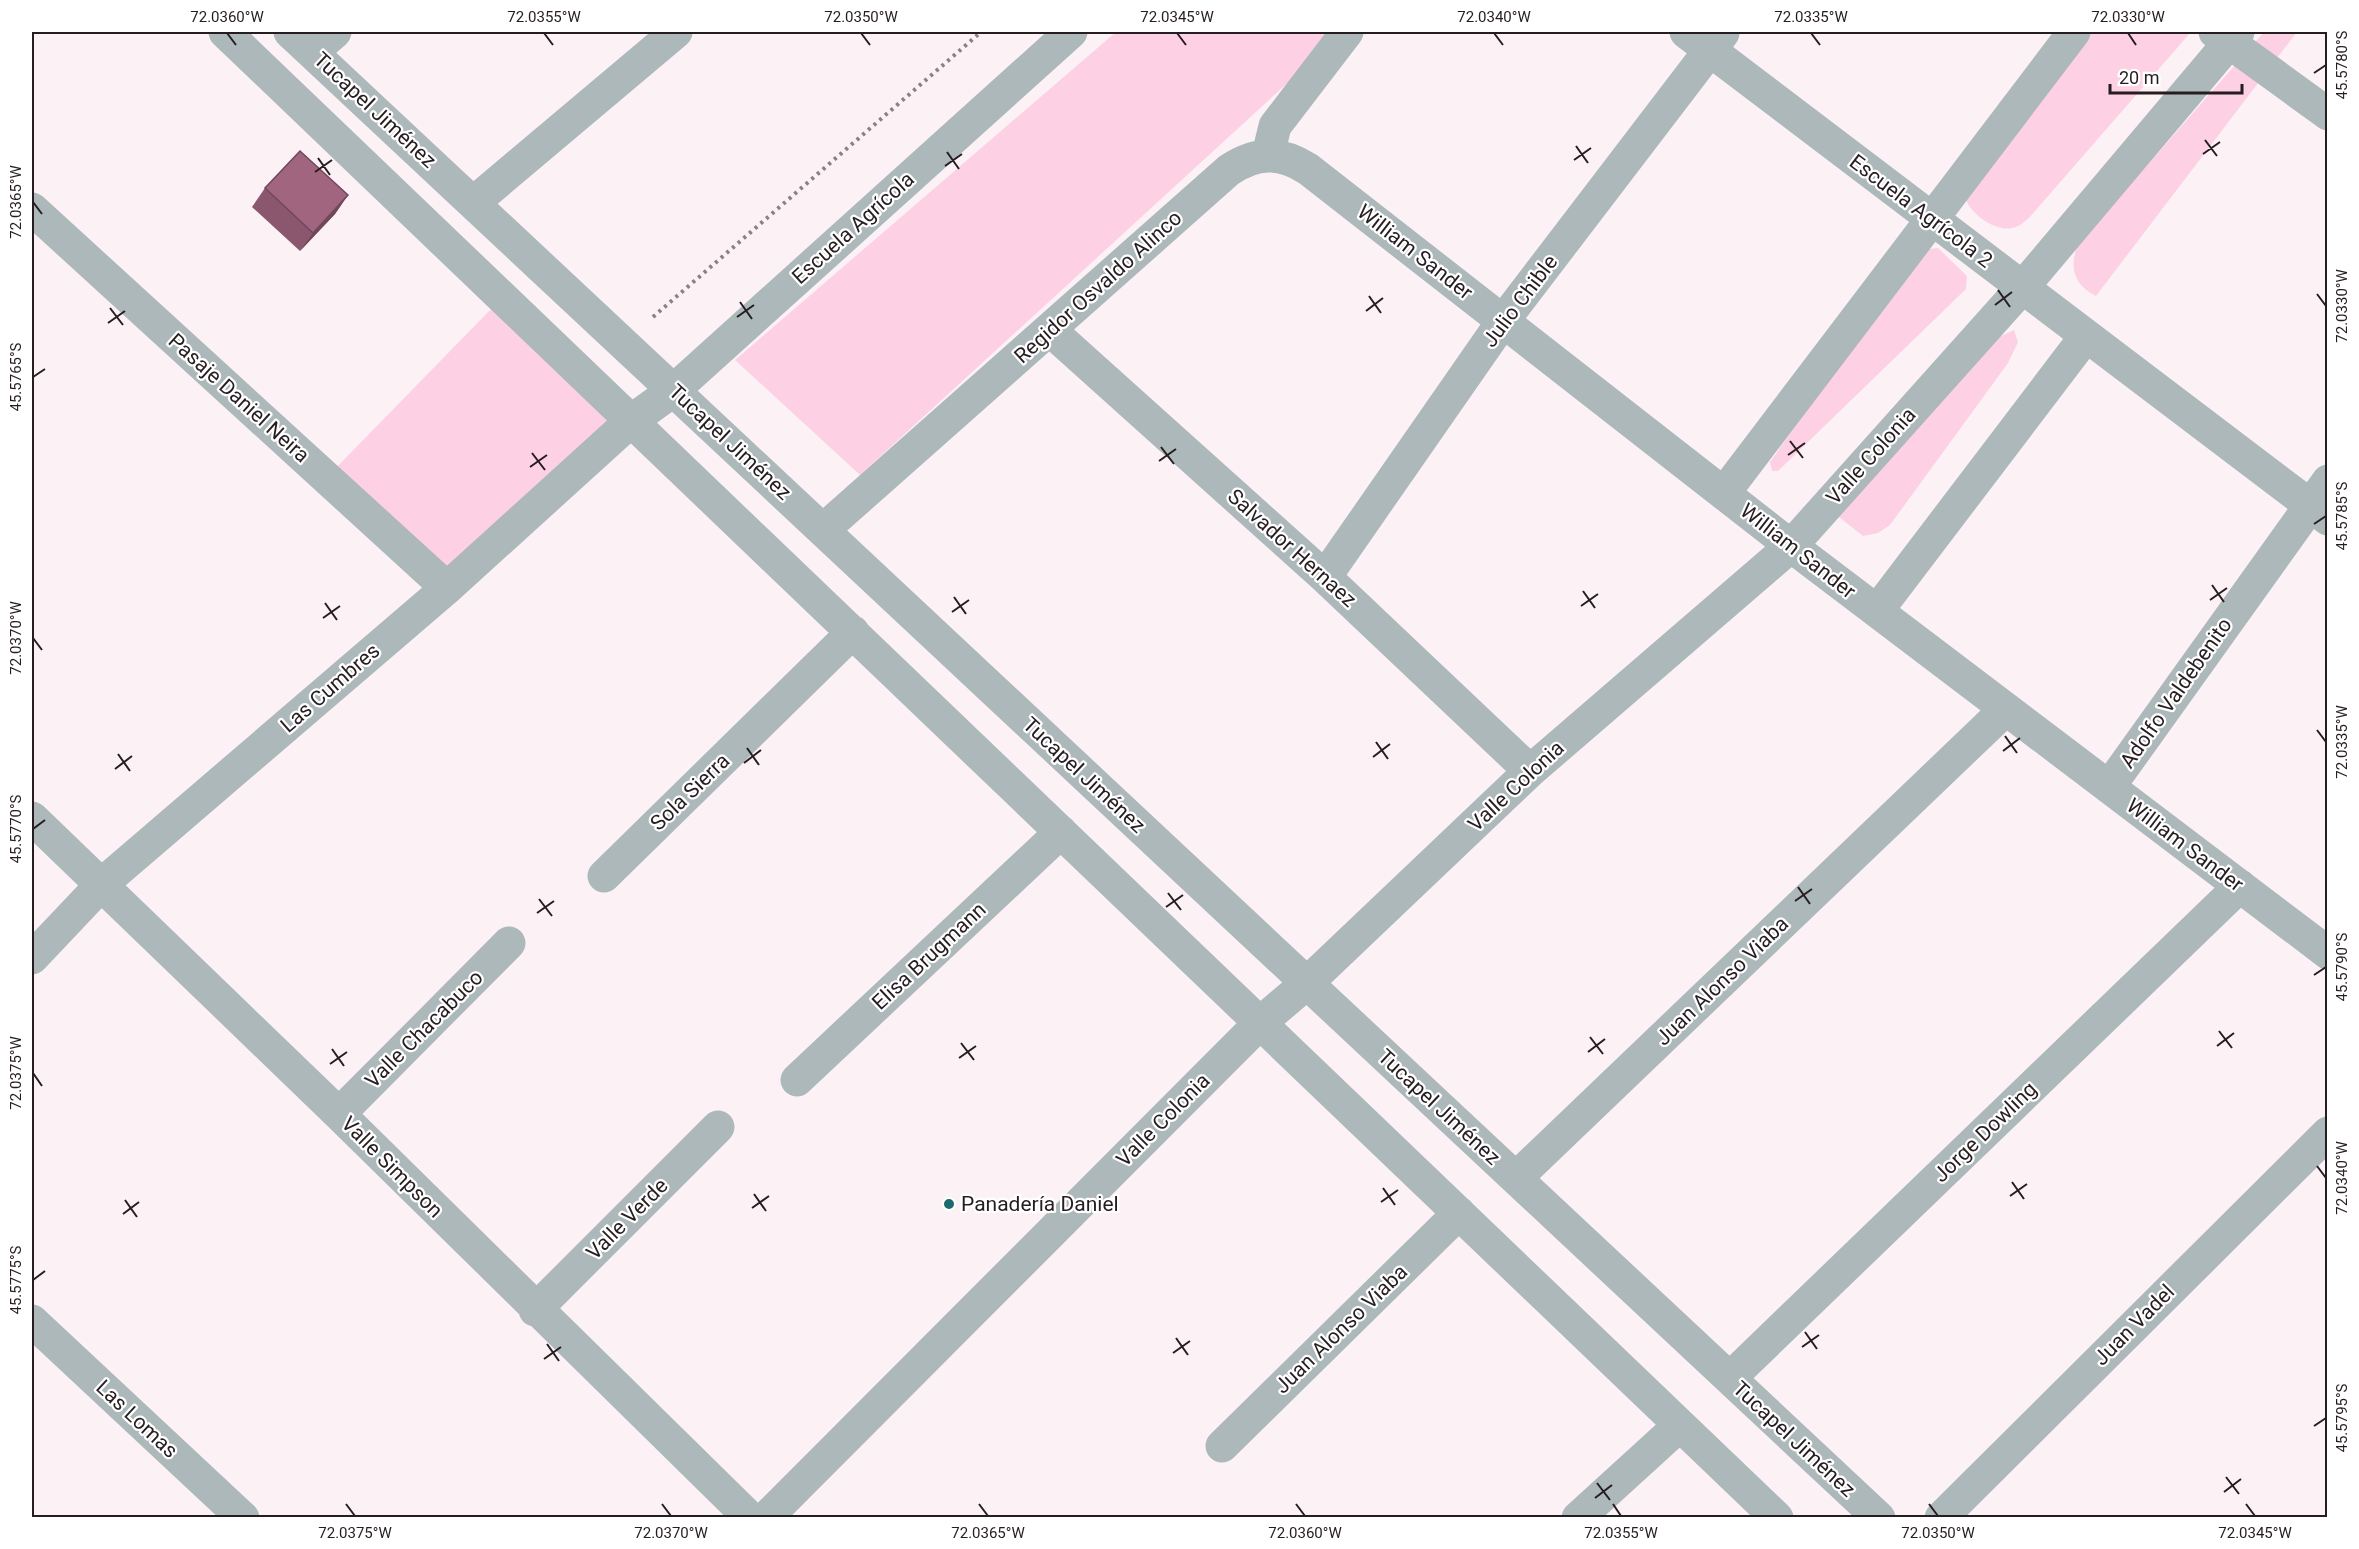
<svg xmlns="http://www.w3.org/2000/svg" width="2359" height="1549" viewBox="0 0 2359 1549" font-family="Roboto,sans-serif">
<rect width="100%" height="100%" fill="#fcf2f6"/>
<!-- green -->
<path fill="#fdd1e3" d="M1116,32H1328L1294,77L860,475L735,360Z
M2084,32H2191L2029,218C2024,222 2019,227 2012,228C1996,232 1970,214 1966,199Z
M2264,32H2297L2096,296C2073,284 2069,267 2078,244Z
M1938,248L1967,276L1966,289L1778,471H1772L1770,462L1910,266L1928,249Z
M492,308L611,420L445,575L329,475Z
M2014,330L2018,342L2008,363L1890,525L1878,533L1863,536L1835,514L1993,340Z"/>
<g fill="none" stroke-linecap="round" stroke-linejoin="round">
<!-- path -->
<path stroke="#8b8185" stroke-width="4" stroke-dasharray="3 4.5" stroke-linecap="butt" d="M653,317L981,32"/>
<!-- minor -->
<path stroke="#acb8b9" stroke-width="33" d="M225,32L1777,1518
M290,32L1879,1518
M1686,32L2328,519
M2215,32L2328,114
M312,52L335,32
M1268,155L1275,126L1347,32
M473,203L676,32
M32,209L447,588
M1050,330L1325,577L1530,771
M1724,493L2074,32
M823,530L1229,170C1256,152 1280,151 1308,169L1791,546L2328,953
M1325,577L1503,321L1723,33
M1877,611L2086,336
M2109,787L2328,481
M32,818L339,1114L750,1518
M604,876L853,632
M32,958L102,884L447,588L631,421L674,390L1071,32
M797,1080L1061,832
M339,1114L509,943
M1516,1178L2006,709
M535,1310L718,1127
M32,1321L243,1518
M1730,1378L2240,886
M1222,1446L1459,1213
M766,1518L1260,1023L1307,983L1530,771L1791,546L2022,288L2238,32
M1578,1518L1680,1425
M1941,1518L2328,1133"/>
</g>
<!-- wall -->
<path fill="#8b576e" d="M265,188L348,195L335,214L300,251L252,207Z"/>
<!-- shaded-wall -->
<path fill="#71475a" d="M348,195L335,214L300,251L313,233Z"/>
<!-- building -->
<path fill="#a26580" stroke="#71475a" stroke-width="1.5" d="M300,151L348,195L313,233L265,188Z"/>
<!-- ticks -->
<path fill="none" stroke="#261d21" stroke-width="2" d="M227,33L236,45M544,33L553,45M861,33L870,45M1177,33L1186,45M1494,33L1503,45M1811,33L1820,45M2128,33L2136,45M2314,73L2326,65M2205,140L2217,156M1576,146L1588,163M947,152L959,169M2203,154L2220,142M318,158L330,175M1574,160L1591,148M945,166L962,154M315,172L332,160M33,202L42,214M1998,290L2010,307M2317,294L2326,306M1369,296L1381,313M740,302L752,319M1995,305L2012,292M110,308L123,325M1366,311L1383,298M737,317L754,305M108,323L125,311M33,377L45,369M1790,441L1803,458M1161,447L1174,464M532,453L545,470M1788,455L1805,443M1159,461L1176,449M530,467L547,455M2314,524L2326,516M2212,585L2224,602M1583,591L1595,608M954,597L966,614M2210,600L2227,588M325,603L337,620M1581,606L1598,594M952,612L969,600M323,618L340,606M33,638L42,650M2317,730L2326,742M2005,736L2017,753M1376,742L1388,759M747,748L759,765M2003,751L2020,738M118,754L130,771M1373,757L1390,744M744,763L761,750M115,769L132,756M33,829L45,820M1798,887L1810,904M1168,893L1181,910M539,899L552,916M1795,901L1812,889M1166,907L1183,895M537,913L554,901M2314,975L2326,967M2219,1031L2232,1048M1590,1037L1603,1054M961,1043L974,1060M2217,1046L2234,1033M332,1049L344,1066M1588,1052L1605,1039M959,1058L976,1046M330,1064L347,1052M33,1073L42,1086M2317,1166L2326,1178M2012,1182L2024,1199M1383,1188L1395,1205M754,1194L766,1211M2010,1196L2027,1184M125,1200L137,1217M1381,1202L1398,1190M752,1208L769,1196M123,1214L139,1202M33,1280L45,1271M1805,1332L1817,1349M1176,1338L1188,1355M547,1344L559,1361M1802,1347L1819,1335M1173,1353L1190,1341M544,1359L561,1347M2314,1426L2326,1418M2226,1477L2239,1494M1597,1483L1610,1500M2224,1492L2241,1479M1595,1498L1612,1485M346,1504L355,1516M662,1504L671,1516M979,1504L988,1516M1296,1504L1305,1516M1613,1504L1621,1516M1929,1504L1938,1516M2246,1504L2255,1516"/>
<!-- markers -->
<circle fill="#1c696e" stroke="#fff" stroke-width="2" cx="949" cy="1204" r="6"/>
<g text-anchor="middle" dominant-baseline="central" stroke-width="4.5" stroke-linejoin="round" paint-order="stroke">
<!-- street labels -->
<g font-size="21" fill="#261d21" stroke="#fff">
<text transform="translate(375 110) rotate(43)">Tucapel Jiménez</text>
<text transform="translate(1921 211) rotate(37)">Escuela Agrícola 2</text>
<text transform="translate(853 228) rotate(-42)">Escuela Agrícola</text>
<text transform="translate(1415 252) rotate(38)">William Sander</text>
<text transform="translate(1098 287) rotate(-42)">Regidor Osvaldo Alinco</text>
<text transform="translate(1520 301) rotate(-53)">Julio Chible</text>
<text transform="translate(239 398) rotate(42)">Pasaje Daniel Neira</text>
<text transform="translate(730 442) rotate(43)">Tucapel Jiménez</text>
<text transform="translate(1871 456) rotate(-48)">Valle Colonia</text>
<text transform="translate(1292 548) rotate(42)">Salvador Hernaez</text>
<text transform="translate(1798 551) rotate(38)">William Sander</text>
<text transform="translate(330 688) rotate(-41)">Las Cumbres</text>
<text transform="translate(2176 693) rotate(-55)">Adolfo Valdebenito</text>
<text transform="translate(1084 775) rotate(43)">Tucapel Jiménez</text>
<text transform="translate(1516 786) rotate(-43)">Valle Colonia</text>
<text transform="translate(690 792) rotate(-44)">Sola Sierra</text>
<text transform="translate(2185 845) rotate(37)">William Sander</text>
<text transform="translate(929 956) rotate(-43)">Elisa Brugmann</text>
<text transform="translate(1722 981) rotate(-44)">Juan Alonso Viaba</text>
<text transform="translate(424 1029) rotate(-45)">Valle Chacabuco</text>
<text transform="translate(1439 1107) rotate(43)">Tucapel Jiménez</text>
<text transform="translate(1163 1120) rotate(-45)">Valle Colonia</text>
<text transform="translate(1985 1132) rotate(-44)">Jorge Dowling</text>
<text transform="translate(392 1167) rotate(45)">Valle Simpson</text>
<text transform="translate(627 1219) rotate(-45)">Valle Verde</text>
<text transform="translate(2134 1325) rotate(-45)">Juan Vadel</text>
<text transform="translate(1341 1329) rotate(-44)">Juan Alonso Viaba</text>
<text transform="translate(137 1419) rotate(43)">Las Lomas</text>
<text transform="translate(1794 1439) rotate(43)">Tucapel Jiménez</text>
</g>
<!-- poi labels -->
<g font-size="21" fill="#261d21" stroke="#fff" text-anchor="start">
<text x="961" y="1204">Panadería Daniel</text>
</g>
</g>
<!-- border -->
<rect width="2359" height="1549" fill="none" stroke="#ffffff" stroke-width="66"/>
<!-- scale -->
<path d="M2110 84v9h132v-9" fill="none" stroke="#261d21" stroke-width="3"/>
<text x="2119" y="84" font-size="18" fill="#261d21" stroke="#ffffff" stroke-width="4.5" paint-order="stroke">20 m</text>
<rect x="33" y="33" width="2293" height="1483" fill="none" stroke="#261d21" stroke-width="2"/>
<g font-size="15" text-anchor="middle" fill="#261d21">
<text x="227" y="22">72.0360°W</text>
<text x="544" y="22">72.0355°W</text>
<text x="861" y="22">72.0350°W</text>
<text x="1177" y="22">72.0345°W</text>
<text x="1494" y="22">72.0340°W</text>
<text x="1811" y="22">72.0335°W</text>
<text x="2128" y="22">72.0330°W</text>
<text transform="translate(2342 65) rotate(-90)" y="5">45.5780°S</text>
<text transform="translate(16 202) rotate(-90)" y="5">72.0365°W</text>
<text transform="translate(2342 306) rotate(-90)" y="5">72.0330°W</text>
<text transform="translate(16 377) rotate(-90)" y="5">45.5765°S</text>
<text transform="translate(2342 516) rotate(-90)" y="5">45.5785°S</text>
<text transform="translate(16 638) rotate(-90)" y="5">72.0370°W</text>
<text transform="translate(2342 742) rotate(-90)" y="5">72.0335°W</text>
<text transform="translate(16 829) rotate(-90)" y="5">45.5770°S</text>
<text transform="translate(2342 967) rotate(-90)" y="5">45.5790°S</text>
<text transform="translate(16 1073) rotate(-90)" y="5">72.0375°W</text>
<text transform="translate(2342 1178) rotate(-90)" y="5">72.0340°W</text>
<text transform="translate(16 1280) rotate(-90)" y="5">45.5775°S</text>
<text transform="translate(2342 1418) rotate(-90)" y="5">45.5795°S</text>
<text x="355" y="1538">72.0375°W</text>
<text x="671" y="1538">72.0370°W</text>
<text x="988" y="1538">72.0365°W</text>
<text x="1305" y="1538">72.0360°W</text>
<text x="1621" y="1538">72.0355°W</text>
<text x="1938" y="1538">72.0350°W</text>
<text x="2255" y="1538">72.0345°W</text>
</g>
</svg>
